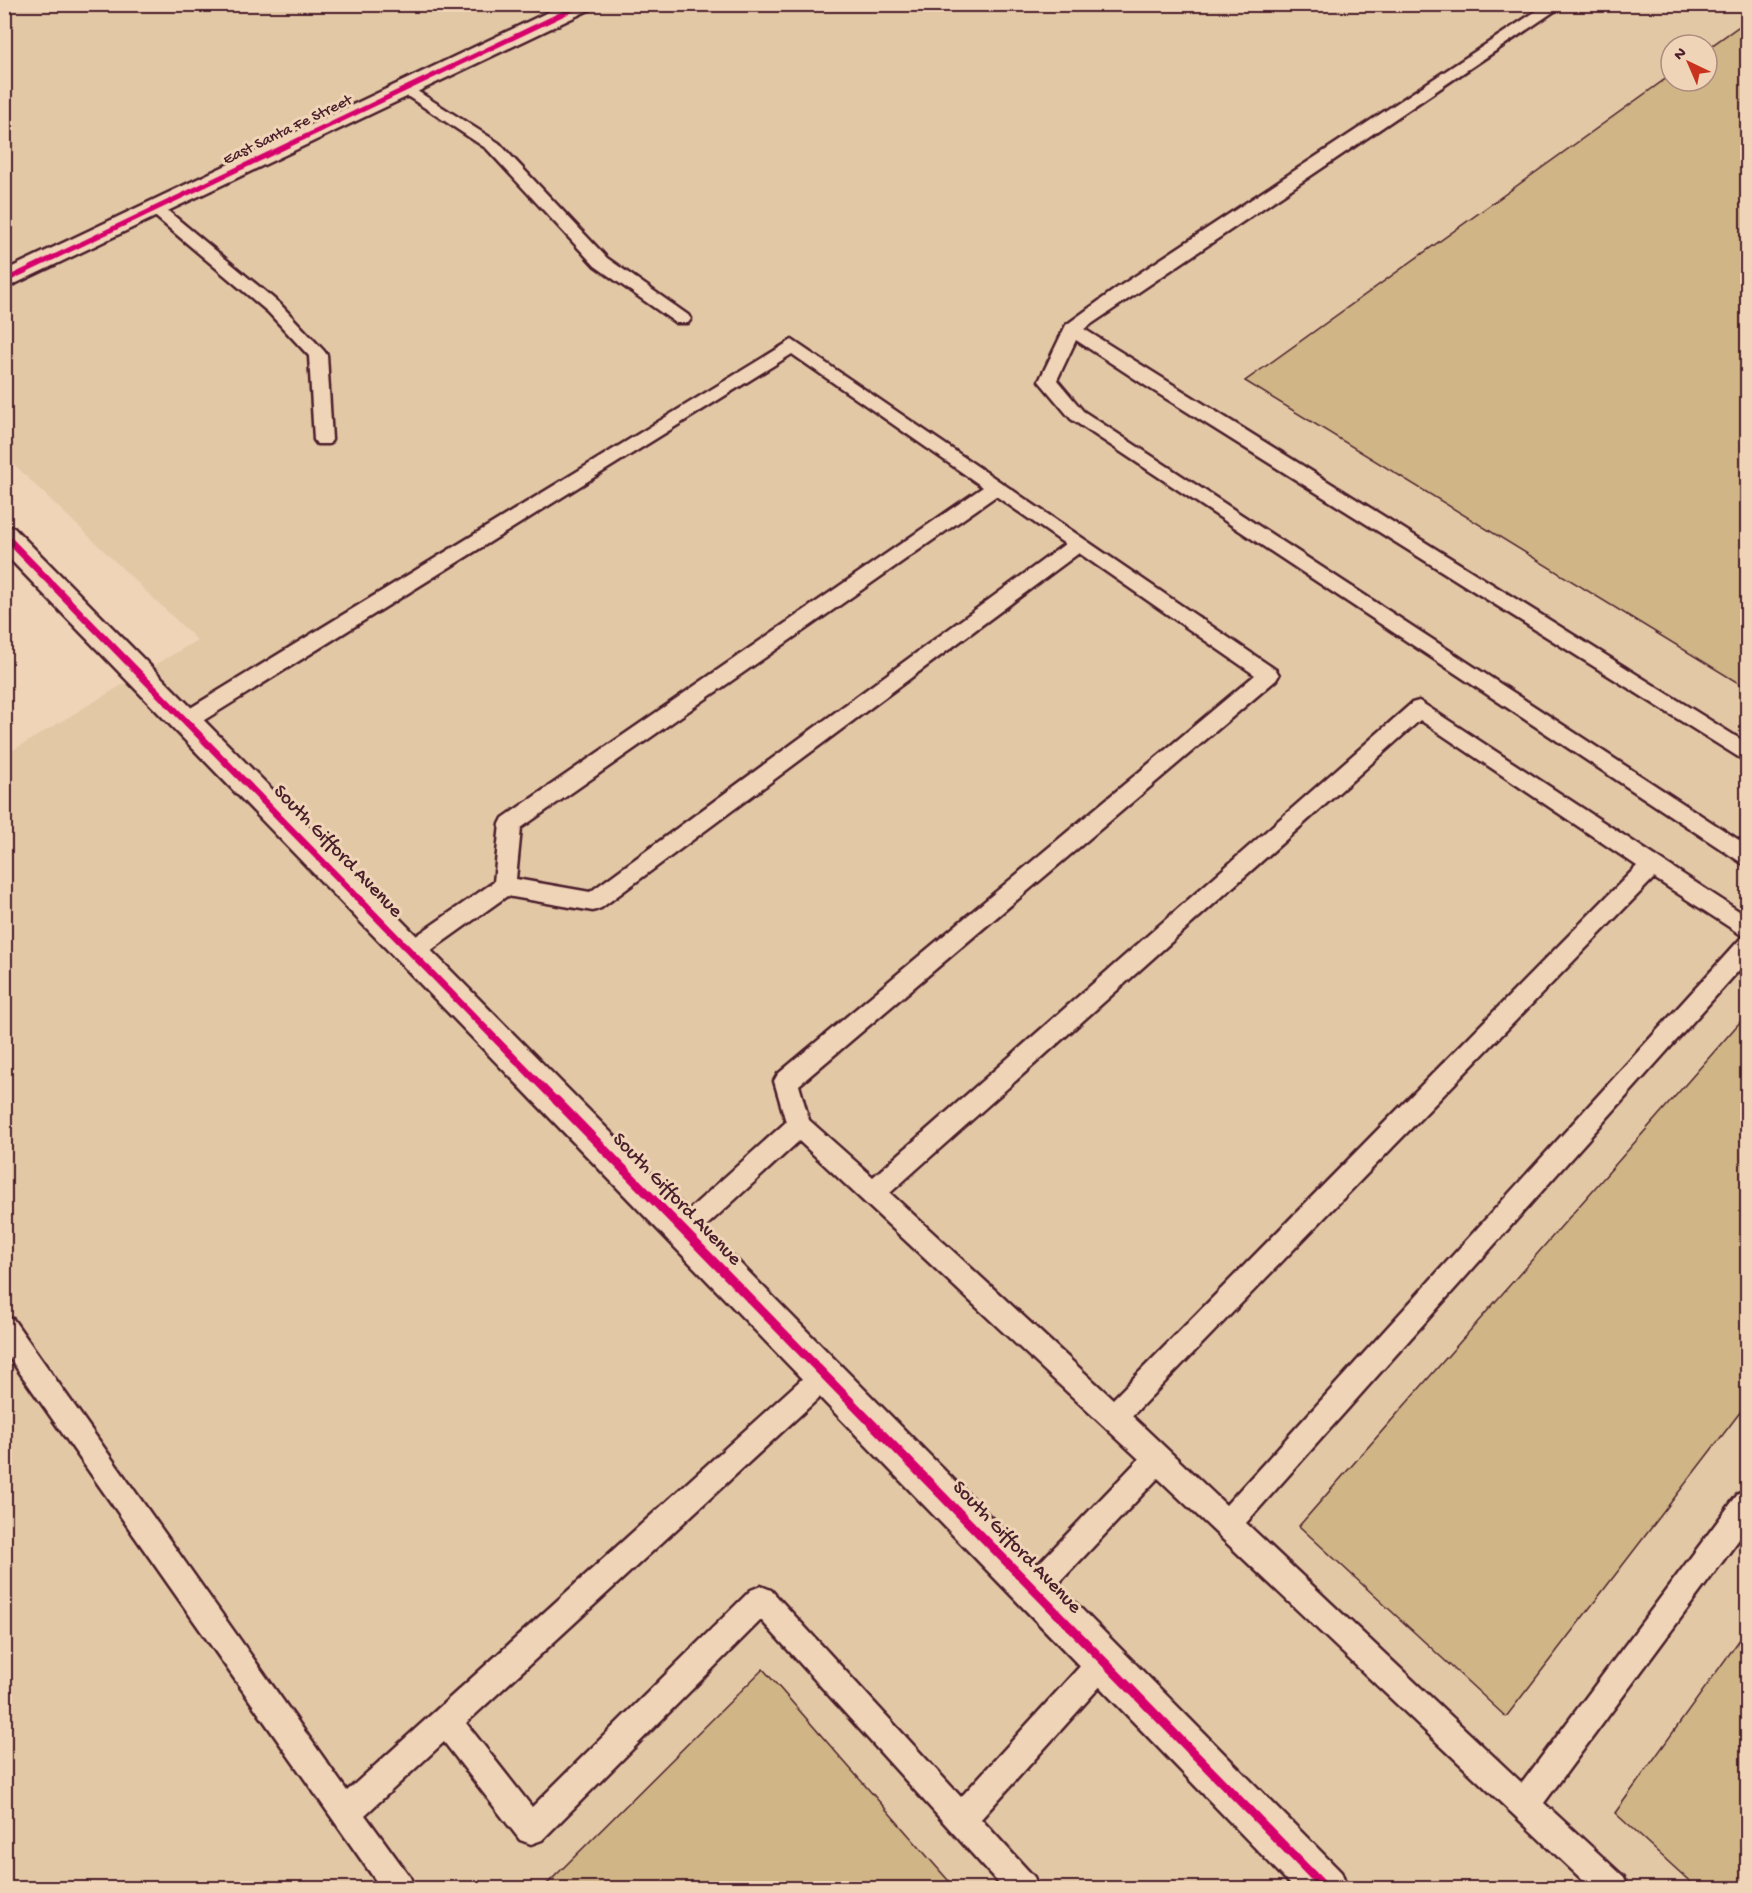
<svg xmlns="http://www.w3.org/2000/svg" width="1752" height="1893" viewBox="0 0 1752 1893" font-family="'Gochi Hand',sans-serif">
<rect width="100%" height="100%" fill="#f0d4b7"/>
<filter id="ink" filterUnits="userSpaceOnUse"><feTurbulence type="fractalNoise" baseFrequency=".0167" numOctaves="2"/><feDisplacementMap in="SourceGraphic" scale="12" xChannelSelector="R" yChannelSelector="G"/><feConvolveMatrix kernelMatrix="1 2 1 2 8 2 1 2 1" color-interpolation-filters="sRGB"/></filter>
<g filter="url(#ink)">
<!-- built -->
<path fill="#e3c8a6" fill-rule="evenodd" d="M4,5H1747V1888H5V755L197,640L5,456ZM1671,45H1707V81H1671Z"/>
<!-- building -->
<path fill="#d0b586" stroke="#4a1f2b" stroke-width="1.5" d="M1748,20V689L1245,381L1671,75V81H1707V49Z
M1748,1013V1402L1506,1717L1299,1526Z
M1748,1628V1888H1697L1615,1813Z
M763,1669L955,1888H543Z"/>
<g fill="none" stroke-linecap="round" stroke-linejoin="round">
<defs>
<path id="service" d="M1547,4H1565L1084,329L1748,744V763L1146,386L1076,340L1057,380L1083,411L1748,846V867L1071,419L1039,381L1066,325L1117,288Z
M406,84L499,143L607,258L688,315L691,319L688,323H676L595,266L487,149L401,92L398,89Z
M156,204L162,206L280,304L324,351L327,355L332,440L329,444H317L314,440L309,356L268,312L150,212L148,209L150,206Z
M792,340L1276,670L1279,675L1276,680L799,1085L809,1120L873,1177L1412,703L1419,701L1748,917V960L1246,1523L1522,1783L1738,1494L1748,1491V1527L1544,1803L1624,1877L1628,1888H1591L1158,1478L1043,1600L1033,1604L1023,1600L1019,1590L1023,1580L1139,1459L799,1141L692,1239L683,1243L674,1239L671,1231L674,1223L786,1122L774,1081L778,1074L1255,675L1079,553L601,908L593,911L507,896L419,959L411,961L403,959L400,952L403,945L494,882L500,824L503,818L983,487L792,354L193,727L186,729L179,727L176,721L179,715ZM996,496L1065,544L590,892L516,879L521,828ZM1420,720L1637,866L1113,1399L890,1193ZM1654,878L1743,936L1226,1505L1132,1416Z
M4,1316L13,1319L347,1791L815,1367L824,1363L833,1367L837,1376L833,1385L466,1723L532,1807L751,1590L761,1586L771,1590L961,1797L1093,1652L1103,1648L1113,1652L1117,1662L1113,1672L981,1819L1034,1877L1038,1888H1003L761,1620L542,1840L531,1844L520,1840L444,1742L365,1815L410,1877L414,1888H381L4,1350Z"/>
<path id="minor" d="M565,4H593L591,9L4,289V271Z
M4,525L14,528L1341,1872L1347,1888H1294L4,553Z"/>
</defs>
<!-- service casing -->
<use href="#service" stroke="#4a1f2b" stroke-width="5"/>
<!-- minor casing -->
<use href="#minor" stroke="#4a1f2b" stroke-width="5"/>
<!-- service -->
<use href="#service" fill="#f0d4b7" fill-rule="evenodd"/>
<!-- minor -->
<use href="#minor" fill="#f0d4b7" fill-rule="evenodd"/>
<defs>
<path id="cycleway-far2" d="M4,281L583,4"/>
<path id="cycleway-far1" d="M4,535L557,1102"/>
<path id="cycleway" d="M556,1100L1325,1888"/>
</defs>
<!-- cycleway-far2 casing -->
<use href="#cycleway-far2" stroke="#f0d4b7" stroke-width="8"/>
<!-- cycleway-far1 casing -->
<use href="#cycleway-far1" stroke="#f0d4b7" stroke-width="10"/>
<!-- cycleway casing -->
<use href="#cycleway" stroke="#f0d4b7" stroke-width="13"/>
<!-- cycleway-far2 -->
<use href="#cycleway-far2" stroke="#d6006c" stroke-width="5"/>
<!-- cycleway-far1 -->
<use href="#cycleway-far1" stroke="#d6006c" stroke-width="7"/>
<!-- cycleway -->
<use href="#cycleway" stroke="#d6006c" stroke-width="9"/>
</g>
</g>
<g text-anchor="middle" dominant-baseline="central" stroke-width="6" stroke-linejoin="round" paint-order="stroke">
<!-- far-street labels -->
<g font-size="16" fill="#4a1f2b" stroke="#f0d4b7">
<text transform="translate(288 131) rotate(-26)">East Santa Fe Street</text>
</g>
<!-- street labels -->
<g font-size="20" fill="#4a1f2b" stroke="#f0d4b7">
<text transform="translate(337 852) rotate(46)">South Gifford Avenue</text>
<text transform="translate(676 1200) rotate(46)">South Gifford Avenue</text>
<text transform="translate(1016 1548) rotate(46)">South Gifford Avenue</text>
</g>
</g>
<!-- margin -->
<rect width="1752" height="1893" fill="none" stroke="#f0d4b7" stroke-width="24"/>
<rect x="12" y="12" width="1728" height="1869" fill="none" stroke="#4a1f2b" stroke-width="2" filter="url(#ink)"/>
<!-- north arrow -->
<g transform="translate(1689 63) rotate(316)"><circle r="28" fill="#f0d4b7" stroke="#ae8c7f" stroke-width="1.5"/>
<path d="M0-4.5L10 22L0 15L-10 22Z" fill="#c8321e"/>
<text y="-9" font-size="16" font-weight="bold" text-anchor="middle" fill="#4a1f2b">N</text>
</g>
</svg>
